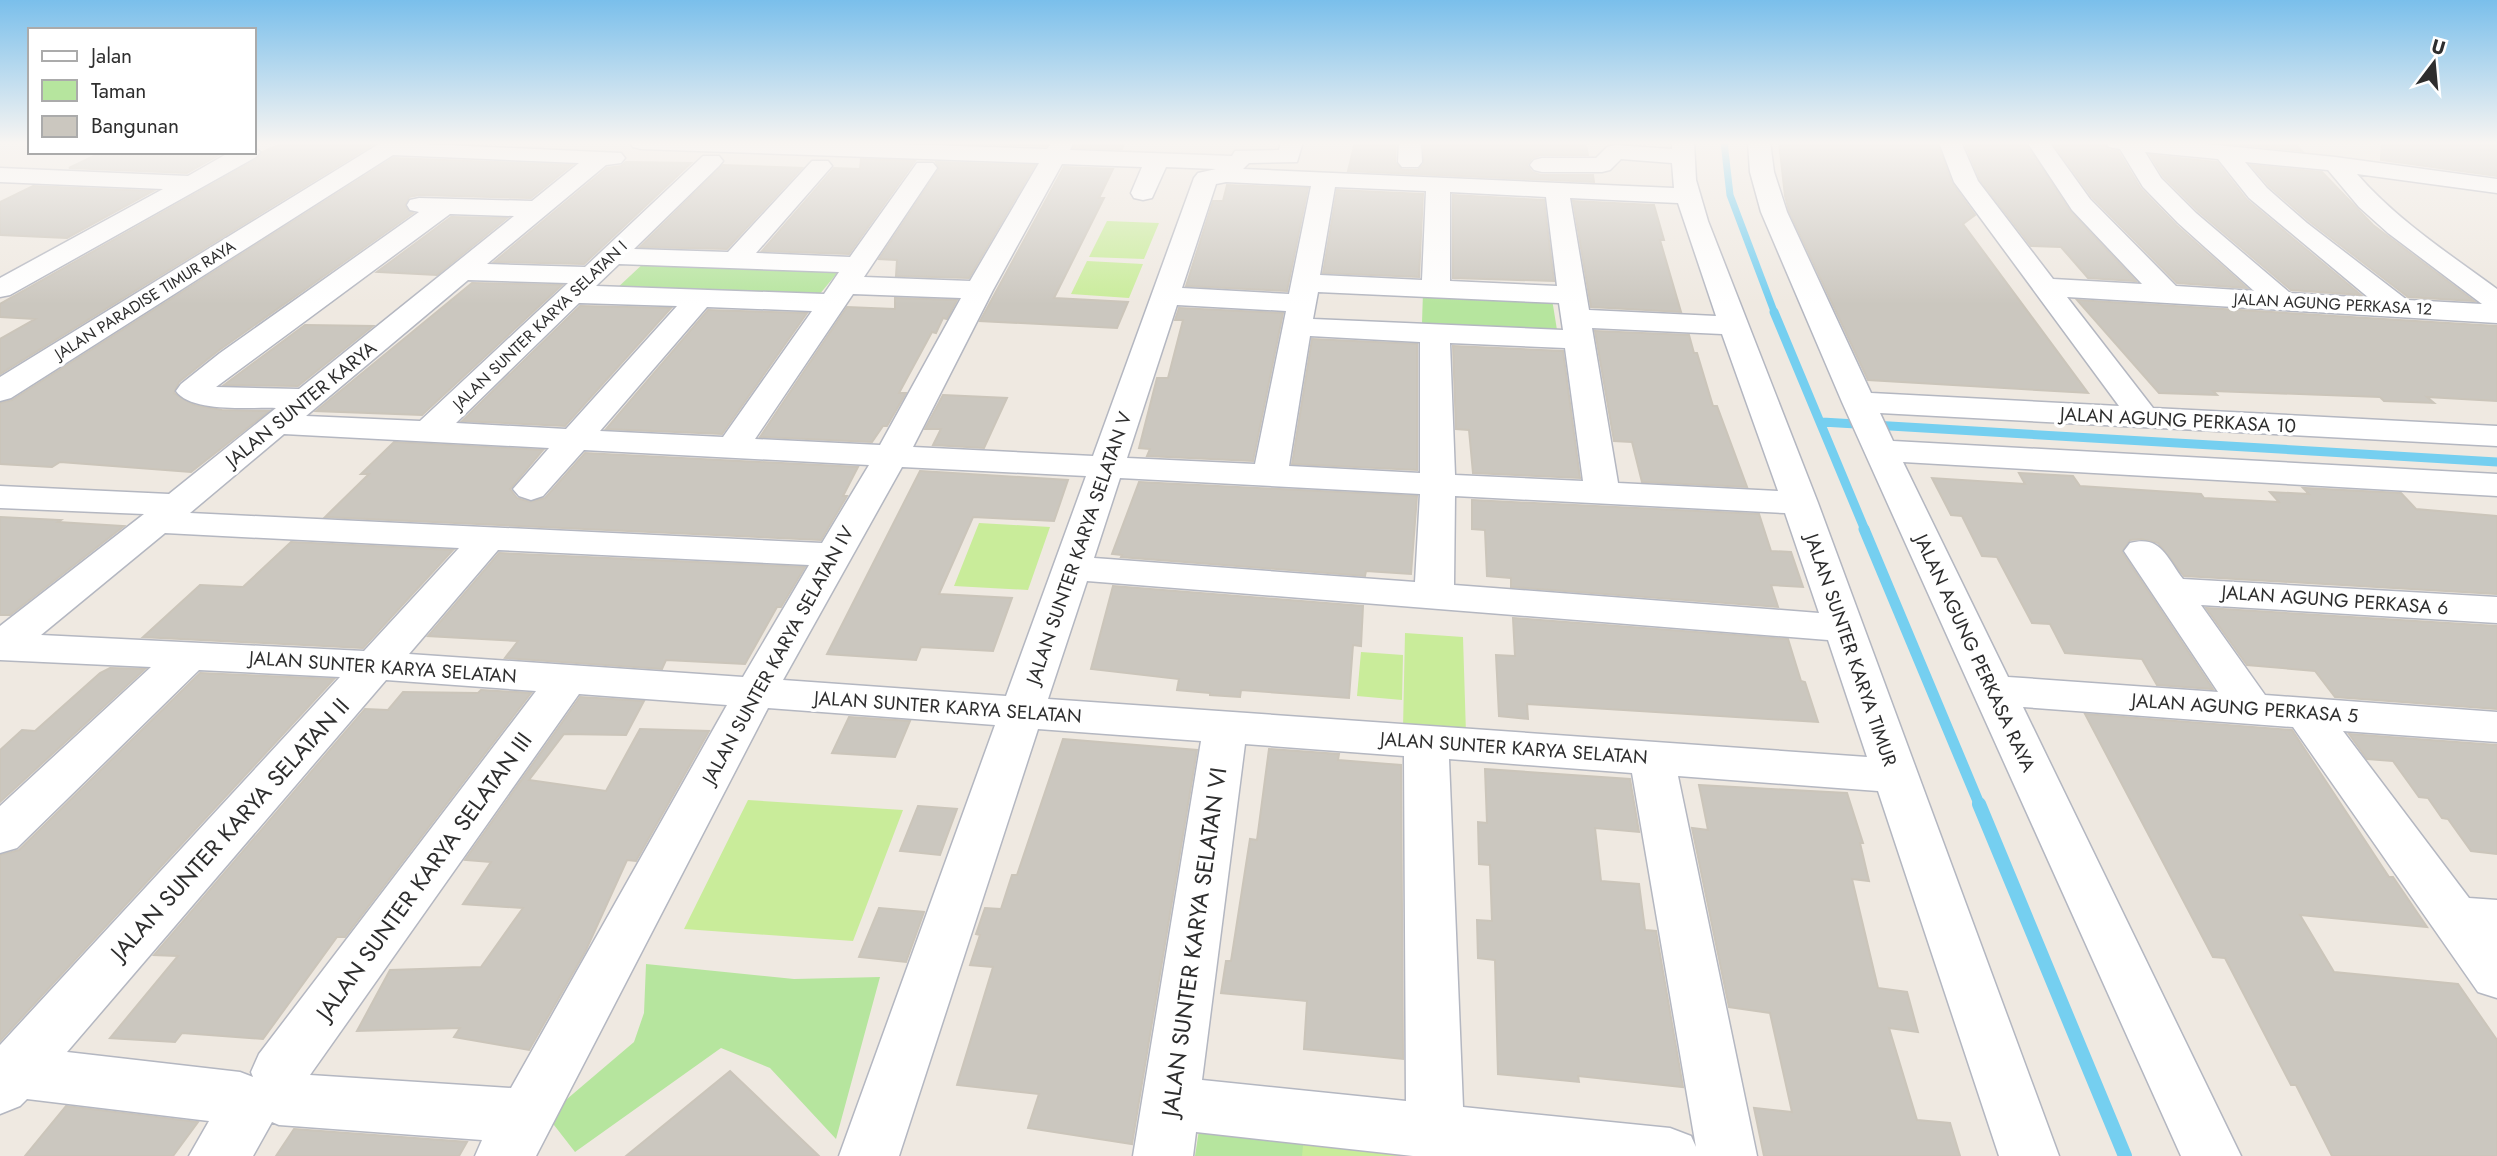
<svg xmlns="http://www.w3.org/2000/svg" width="2497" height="1156" viewBox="0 0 2497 1156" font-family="Jost,sans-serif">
<rect width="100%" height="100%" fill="#efe9e1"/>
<!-- green -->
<path fill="#b6e59e" d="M646,261L838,272L814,301L615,290Z
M1423,292L1552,299L1557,330L1422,323Z
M646,964L794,979L880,977L836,1139L770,1068L721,1048L575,1152L547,1116L634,1042L644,1013Z
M1201,1117L1573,1156H1195Z"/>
<!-- pitch -->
<path fill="#c9ec9a" d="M1107,221L1159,223L1144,259L1089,257Z
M1087,261L1143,264L1129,298L1071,294Z
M979,523L1050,527L1028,590L954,586Z
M1405,633L1463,637L1466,734L1403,729Z
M1361,652L1403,655L1402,700L1357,696Z
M748,800L903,810L853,941L684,929Z
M1304,1136L1446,1156H1302Z"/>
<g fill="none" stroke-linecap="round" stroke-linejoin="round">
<!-- stream-far3 -->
<path stroke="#75cff0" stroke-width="7" d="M1724,142L1730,195L1775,314"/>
<!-- stream-far2 -->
<path stroke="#75cff0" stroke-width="9" d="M1774,312L1865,530
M1822,422L2497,462"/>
<!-- stream-far1 -->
<path stroke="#75cff0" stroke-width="11" d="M1864,529L1980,806"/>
<!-- stream -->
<path stroke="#75cff0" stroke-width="14" d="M1979,804L2125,1156"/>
</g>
<!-- building -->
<path fill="#cbc7bf" stroke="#cbc5ba" stroke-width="2" d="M286,142H377L0,374V339L35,319L0,317V304L257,159L262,152Z
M924,142H1049L1046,146Z
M1076,142H1125L1122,149L1074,148Z
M1355,142H1396L1395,162L1402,170H1418L1424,164V142H1585L1588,155H1541L1532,158L1527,165L1532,172L1541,175H1593L1594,182L1348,171Z
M1779,142H1937L1952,183L1975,215L1963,224L2088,393L1868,380L1789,211L1785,196Z
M1964,142H2025L2070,211L2136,281L2088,278L2061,247L2031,246L1980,180Z
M2052,142H2104L2109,150L2118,151L2141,189L2176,225L2247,288L2177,283L2092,197Z
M2215,142H2294L2302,151Z
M2382,142H2497V176L2381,160Z
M102,152H224L187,173L69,168Z
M2150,155L2217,162L2247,200L2361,295L2291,290L2198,211L2163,176Z
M393,158L572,165L531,198L419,195L409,197L405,206L413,213L218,351L179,382L174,393L194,405L222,410L269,411L191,472L60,462L52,467L0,464V403L12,400Z
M861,159L915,161L849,254L762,251L834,168L860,169Z
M626,162L691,163L584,264L494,262L607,168L621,166Z
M936,162L1035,165L969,278L896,276L897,260L879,259L939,169Z
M723,165L802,168L727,249L640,247Z
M2251,165L2322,172L2373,225L2474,301L2408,297L2309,221L2269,186Z
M1064,167L1113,169L1099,198H1104L1054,298L1128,302L1117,328L980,321Z
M1227,185L1308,188L1287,291L1186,286L1213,201H1223Z
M33,186L153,191L67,238L0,235V202Z
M1337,190L1423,194L1419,277L1323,273Z
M1453,195L1544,200L1554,281L1453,278Z
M1573,201L1654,205L1664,240H1660L1681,312L1591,307Z
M451,217L507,218L437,275L377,272Z
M472,283L562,285L422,415L316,411Z
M895,298L957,300L947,319L943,318L936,333L932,332L899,393H906L887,426H883L872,442L760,437L847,307L895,309Z
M2077,300L2497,326V401L2427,397L2434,403L2384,401L2380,397L2213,391L2217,395L2159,393Z
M580,306L671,308L565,426L462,421Z
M1179,308L1283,313L1253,461L1147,456L1150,449L1139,448L1157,378H1168L1183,320H1175Z
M708,310L807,313L722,434L606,429Z
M305,325L373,326L298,386L224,385Z
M1595,331L1689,335L1694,353H1697L1713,406H1717L1747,487L1642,482L1632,442L1614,441Z
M1312,339L1417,344V470L1292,464Z
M1453,346L1563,351L1580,478L1473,473L1469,430L1456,429Z
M943,395L1007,398L984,448L933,445L941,429H925Z
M394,442L543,450L510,489L517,498L530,502L545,498L585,453L858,467L843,496H847L821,540L325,517L369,474H361Z
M920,471L1068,480L1054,521L973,517L939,594L1012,598L993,651L921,647L916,660L827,654Z
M2019,473L2073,476L2080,486L2201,494L2204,498L2279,502L2270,492L2309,494L2303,488L2401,493L2416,509L2497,516V594L2184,576L2158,543L2141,539L2130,540L2122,552L2213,689L2157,685L2142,659L2065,653L2050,624L2032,623L1997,557L1982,556L1962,516L1951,515L1932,478L2025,484Z
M1139,482L1417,496L1411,574L1366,571L1365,576L1121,557L1122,555L1112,554Z
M1472,500L1759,514L1771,551L1791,552L1803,587L1771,585L1778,607L1511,587V578L1487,576L1485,530L1472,529Z
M0,517L61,520L58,522L124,526L10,615H0Z
M291,542L453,550L363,648L143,637L200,585L243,587Z
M499,553L805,567L781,607H777L745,664L666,660L662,669L505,658L518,641L428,636Z
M1113,586L1363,606L1361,646L1353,645L1349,698L1241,690L1240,697L1210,695V693L1177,690L1179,679L1091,669Z
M2206,608L2497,626V709L2335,697L2315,671L2247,665Z
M1513,618L1788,639L1801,681L1805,682L1818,722L1527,704L1528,719L1499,716L1496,655L1515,656Z
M110,668L145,669L0,802V750L22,730L35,731L100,673Z
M200,673L334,679L0,1041V855L19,850Z
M481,690L531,693L345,937H337L263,1039L182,1033L175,1042L110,1038L178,956L154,955L365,709L388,710L403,692L478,693Z
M580,697L644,701L626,735L564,734L529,780L606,791L640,729L709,731L636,861L627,860L586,950L529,1050L454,1037L460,1028L357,1031L390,970L481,967L523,908L463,904L491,862L465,860Z
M2085,714L2292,730L2389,877H2393L2427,927L2300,915L2334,972L2458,984L2497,1040V1156H2332L2296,1085H2291L2225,958L2213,957Z
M849,717L910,721L895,757L832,753Z
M2349,734L2497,745V854L2471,851L2448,819L2442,818L2428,798L2419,797L2393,761L2367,759Z
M1063,739L1197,750L1132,1144L1028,1128L1039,1094L957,1085L993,967L970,965L980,935L976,934L985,908L1001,909L1012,875H1017Z
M1269,749L1339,754L1338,760L1401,765L1403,1059L1304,1049L1307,1001L1221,993L1226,961H1231L1250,839L1257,840Z
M1485,769L1630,779L1639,832L1595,828L1601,881L1639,884L1645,930L1656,931L1683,1087L1578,1076L1579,1082L1498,1074L1495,960L1478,958L1477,920L1492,921L1490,865L1479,864L1478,822L1487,823Z
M1699,785L1847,793L1863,843H1860L1869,881L1852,879L1878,988L1907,992L1918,1032L1889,1028L1917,1120L1950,1123L1960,1156H1764L1754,1108L1792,1112L1770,1013L1729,1007L1692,828L1708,830Z
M918,806L957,809L940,855L900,851Z
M879,908L924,912L906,962L859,957Z
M730,1071L819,1156H626Z
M66,1106L198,1122L173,1156H25Z
M294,1129L467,1142L459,1156H276Z"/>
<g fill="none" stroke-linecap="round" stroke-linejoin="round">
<defs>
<path id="minor" d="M382,142L621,153L625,158L621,163L606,165L487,264L585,267L703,156H719L723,161L719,166L634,249L728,252L812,161H828L832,166L756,253L850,257L917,163H933L937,168L864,277L970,281L1039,163L641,149L633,147L630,142H842L1047,149L1052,142H1074L1070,150L1232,156L1235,151L1279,150L1281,142H1303L1297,162L1249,163L1243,169L1674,188L1672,163L1621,159L1610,170L1602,172H1542L1534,170L1530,165L1534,160L1542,158H1596L1607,147L1615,145L1672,149V142H1694L1696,180L1708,221L1818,503L2059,1156H1999L1878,791L1678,776L1757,1156H1413L1196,1132L1193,1156H1133L1201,741L1038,729L899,1156H839L995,725L768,708L536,1156H475L482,1140L279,1125L272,1122L253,1156H189L209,1121L27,1099L20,1106L0,1114V1045L340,677L199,670L17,848L0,853V806L151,667L0,660V626L144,514L0,508V486L169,494L276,408C251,407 191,413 176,391L181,384L220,353L419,212L410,210L407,205L410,200L419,198L532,201L579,163L393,155L11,398L0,401V377ZM1062,164L1142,167L1131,193L1134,198L1143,200L1152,198L1166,167L1216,169L1198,173L1194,178L1093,456L913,447L993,290ZM1226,182L1311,186L1289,294L1182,288L1216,184ZM1335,187L1426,191L1422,280L1320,275ZM1450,192L1546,197L1557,286L1450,281ZM1570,198L1678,203L1716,316L1589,310ZM450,214L514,216L299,389L216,387ZM619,264L839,272L824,294L596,286ZM468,280L568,283L420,421L306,416ZM1318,292L1559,303L1563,330L1313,319ZM853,294L961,298L880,445L755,439ZM579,303L677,306L566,429L456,423ZM1177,305L1286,311L1255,464L1127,458ZM707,307L812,311L723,437L600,431ZM1592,328L1722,334L1778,491L1618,483ZM1310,336L1420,342V473L1289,466ZM1450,343L1565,348L1583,481L1455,475ZM284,434L549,448L513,489L519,496L531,500L543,496L584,450L869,465L822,543L190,513ZM902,467L1086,476L1006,696L783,680ZM1120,478L1420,494L1415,582L1094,558ZM1455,496L1785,513L1819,613L1454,585ZM165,533L459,548L364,651L41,635ZM498,550L809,565L743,677L409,654ZM1087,581L1828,640L1867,757L1048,699ZM386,680L536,691L259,1054L251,1072L253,1077L240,1072L67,1052ZM579,694L727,705L511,1088L310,1075ZM1245,744L1404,756L1406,1101L1202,1080ZM1449,759L1632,773L1696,1147L1691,1136L1670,1128L1463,1107Z
M1399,142H1421L1422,162L1418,167H1402L1398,162Z
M1748,142H1770L1774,172L1787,212L1871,393L2119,406L1954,182L1939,142H1961L1978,181L2053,279L2142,284L2072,210L2027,142H2049L2090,199L2176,286L2254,291L2178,223L2143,187L2120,149L2109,147L2106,142H2187L2335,157L2497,179V193L2357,174C2397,220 2448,253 2497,289V323L2067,297L2153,408L2497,426V446L1880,413L1893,441L2497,474V496L1903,462L2008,677L2218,692L2124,551L2130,543C2161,535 2166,557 2183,579L2497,597V623L2201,605L2265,695L2497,712V742L2343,731L2469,898L2497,900V998L2478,992L2293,727L2023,707L2241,1156H2181L1842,402L1761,212L1750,172ZM2145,152L2218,159L2249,198L2369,298L2290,293L2196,213L2161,178ZM2245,162L2328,170L2359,207L2388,233L2482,304L2407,300L2307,223L2267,188Z
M254,147L260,152L256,157L10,295L0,297V278L163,189L0,182V168L188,176L230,152H254Z"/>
</defs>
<!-- minor casing -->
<use href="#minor" stroke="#b4b7c1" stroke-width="3"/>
<!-- minor -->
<use href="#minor" fill="#fff" fill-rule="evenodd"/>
</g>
<!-- sky -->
<linearGradient id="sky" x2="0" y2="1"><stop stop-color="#7abfeb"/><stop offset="0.47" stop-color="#f8f5f2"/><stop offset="1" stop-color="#f8f5f2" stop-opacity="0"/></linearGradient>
<rect width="2497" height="304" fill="url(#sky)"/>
<g text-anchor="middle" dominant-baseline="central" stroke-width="7" stroke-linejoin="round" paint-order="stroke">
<!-- far-street labels -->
<g font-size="16" fill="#2e2e2e" stroke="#fff">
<text transform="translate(145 300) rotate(-32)">JALAN PARADISE TIMUR RAYA</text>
<text transform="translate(2333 304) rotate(3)">JALAN AGUNG PERKASA 12</text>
<text transform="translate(540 325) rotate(-44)">JALAN SUNTER KARYA SELATAN I</text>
</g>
<!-- street labels -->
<g font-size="19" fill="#2e2e2e" stroke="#fff">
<text transform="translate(301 404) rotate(-39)">JALAN SUNTER KARYA</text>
<text transform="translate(2178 420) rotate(3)">JALAN AGUNG PERKASA 10</text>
<text transform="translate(1079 548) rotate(-71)">JALAN SUNTER KARYA SELATAN V</text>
<text transform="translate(2335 600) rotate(4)">JALAN AGUNG PERKASA 6</text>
<text transform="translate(1851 650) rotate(71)">JALAN SUNTER KARYA TIMUR</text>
<text transform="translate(1975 653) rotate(65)">JALAN AGUNG PERKASA RAYA</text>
<text transform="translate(778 655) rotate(-61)">JALAN SUNTER KARYA SELATAN IV</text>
<text transform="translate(383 667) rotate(4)">JALAN SUNTER KARYA SELATAN</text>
<text transform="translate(948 707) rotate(4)">JALAN SUNTER KARYA SELATAN</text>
<text transform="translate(2245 708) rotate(4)">JALAN AGUNG PERKASA 5</text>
<text transform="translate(1514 748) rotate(4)">JALAN SUNTER KARYA SELATAN</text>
</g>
<!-- near-street labels -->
<g font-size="23" fill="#2e2e2e" stroke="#fff">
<text transform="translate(230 829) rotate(-48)">JALAN SUNTER KARYA SELATAN II</text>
<text transform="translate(424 876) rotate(-54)">JALAN SUNTER KARYA SELATAN III</text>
<text transform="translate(1194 942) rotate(-82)">JALAN SUNTER KARYA SELATAN VI</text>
</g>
</g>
<!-- legend -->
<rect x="28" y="28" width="228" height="126" fill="#ffffff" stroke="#ababab" stroke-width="2"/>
<rect x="42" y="51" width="35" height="10" fill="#ffffff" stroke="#ababab" stroke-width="2"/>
<text x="91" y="63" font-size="21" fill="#2e2e2e">Jalan</text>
<rect x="42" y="80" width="35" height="21" fill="#b6e59e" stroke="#ababab" stroke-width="2"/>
<text x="91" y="98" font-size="21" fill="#2e2e2e">Taman</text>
<rect x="42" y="116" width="35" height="21" fill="#cbc7bf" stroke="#ababab" stroke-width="2"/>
<text x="91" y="133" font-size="21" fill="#2e2e2e">Bangunan</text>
<!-- north arrow -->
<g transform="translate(2434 63) rotate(16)" stroke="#ffffff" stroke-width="5" paint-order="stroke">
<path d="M0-5L12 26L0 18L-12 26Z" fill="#2e2e2e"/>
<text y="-10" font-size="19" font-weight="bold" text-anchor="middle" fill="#2e2e2e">U</text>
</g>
</svg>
